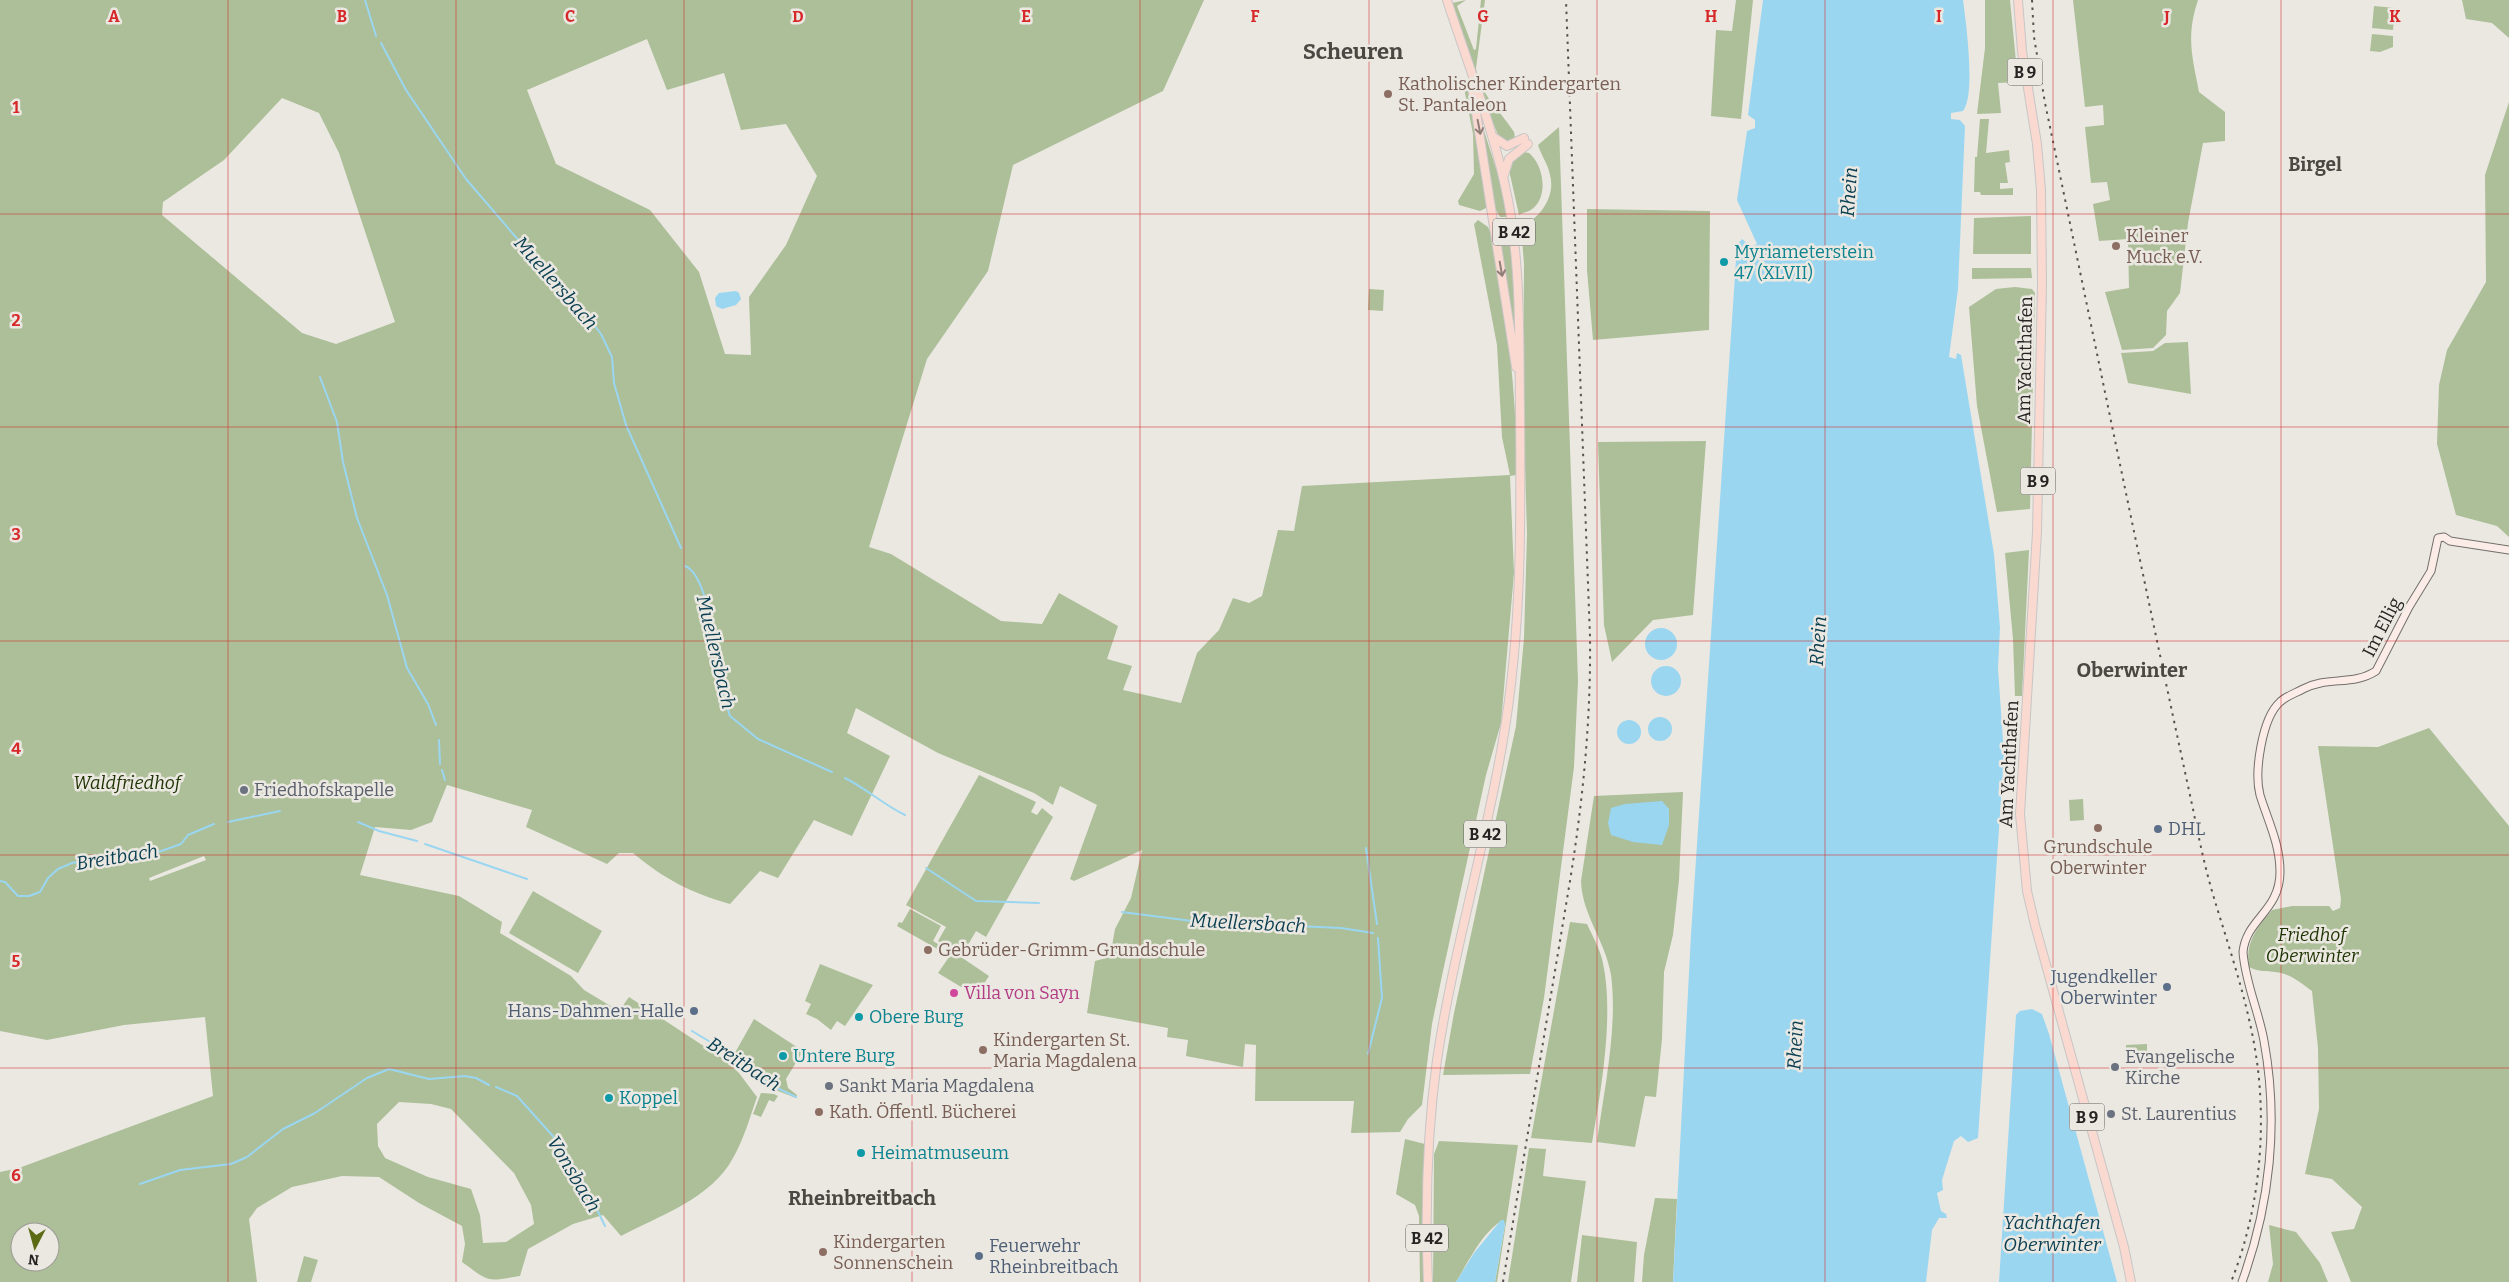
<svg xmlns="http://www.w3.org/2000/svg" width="2509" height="1282" viewBox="0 0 2509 1282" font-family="Bitter,serif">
<rect width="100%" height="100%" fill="#ebe8e2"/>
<!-- green -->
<path fill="#acbf98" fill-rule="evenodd" d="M0,0H1204L1163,91L1013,165L988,271L927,359L869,547L891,554L1001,621L1042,624L1059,593L1118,626L1107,659L1132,666L1123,690L1181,703L1197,653L1219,630L1233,598L1249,603L1262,596L1278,530L1294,531L1302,486L1510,475L1502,437L1497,345L1474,224L1478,220L1488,227L1494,240C1506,318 1518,395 1516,475L1510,476L1514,573L1501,723L1486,775L1443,971L1432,1024L1422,1105L1408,1119L1400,1132L1351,1133L1354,1101H1255L1256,1045L1245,1044L1243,1067L1186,1056L1188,1040L1167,1037L1168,1028L1087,1013L1095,961L1110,957L1115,929L1131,898L1142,850L1074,881L1070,879L1097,805L1060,786L1053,805L1034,793L938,753L856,708L847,733L890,756L852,836L814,820L778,878L760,871L730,904C689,892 666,880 633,853H619L607,864L526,827L532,810L447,785L432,822L411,830L375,827L360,875L459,896L502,922L500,933L571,976L584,990L619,1011L629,997L725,1060L739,1073L757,1097C750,1117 744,1139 733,1158C712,1198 659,1216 621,1236L603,1215L573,1224L528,1249L520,1276C485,1282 490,1282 462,1262L465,1244L462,1226L419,1203L379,1177L342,1176L292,1187L257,1208L249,1219L257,1282H0V1172L19,1168L213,1096L205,1017L124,1025L47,1040L0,1031ZM647,39L667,90L724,73L741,130L786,124L817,176L786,245L749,297L751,355L725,354L699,272L650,210L556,164L527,90ZM282,98L319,113L339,153L395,322L336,344L302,333L162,215L163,202L224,160ZM204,856L206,860L150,881L149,878ZM399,1102L431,1104L451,1109L514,1173L531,1205L534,1224L506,1242L483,1243L480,1215L471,1189L428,1177L385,1158L378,1146L377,1124ZM20,1232H50V1262H20Z
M1466,0L1457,6L1474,50L1476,49L1481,0H1485L1476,68C1480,95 1500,110 1514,132L1515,138L1508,142L1498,135L1479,89L1452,3Z
M1736,0H1753L1741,119L1711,116L1716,30L1732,31Z
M1985,0H2010L2018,82L1998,83L2001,113L1977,114L1985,48Z
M2073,0H2198C2186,36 2192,56 2199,92L2225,112V141L2203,143L2188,223L2180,293L2167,311L2166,335L2153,348L2122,350L2105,292L2129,288L2128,239L2099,241L2093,204L2110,200L2107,182L2091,183L2085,127L2104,125L2103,105L2085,107Z
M2462,0H2509V38L2492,23L2466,19Z
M2374,6L2395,8L2393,30L2372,28Z
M2372,34L2393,36V47L2380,52L2370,51Z
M1468,87L1488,207L1480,211L1459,205L1458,201L1474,174L1473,134L1464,88Z
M2509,102V537L2497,526L2456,515L2437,444L2439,385L2447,350L2486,282L2485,175Z
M1480,118L1500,181L1507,217H1500L1494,207Z
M1980,119H1989L1986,153L2009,150L2010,162L2005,163L2008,183H2000V189L2013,188V195H1981L1980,192H1974L1975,157H1977Z
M1559,127L1578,681L1574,767L1544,998L1530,1074L1443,1075L1454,1013L1516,726L1524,638L1527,534L1523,395L1524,264L1521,226C1540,219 1556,196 1550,175C1548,164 1541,155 1538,145Z
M1524,152L1529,153C1544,165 1550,200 1529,211C1527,212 1522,213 1519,215L1509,170L1512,163Z
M1587,209L1710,211L1709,330L1593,340L1587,270Z
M2031,216V254H1973L1974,218Z
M1510,228L1514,276L1516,341L1500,236L1502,229Z
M1972,268H2031L2032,278L1972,279Z
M2015,287L2032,289L2035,293L2030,509L1997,512L1977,406L1969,307L1996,289Z
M1369,289L1384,290L1383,311L1368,310Z
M2188,342L2191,394L2128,383L2121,353L2153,351L2165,343Z
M1706,441L1693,615L1653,620L1612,662L1604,625L1598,442Z
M2029,550L2022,696H2015L2013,639L2005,553Z
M2429,728L2509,826V1282H2351L2331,1232L2354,1229L2362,1207L2332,1179L2305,1174L2319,1109L2318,1048L2312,991C2302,984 2293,976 2281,973C2270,970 2259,973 2249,967C2245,942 2257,928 2272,910L2292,906H2329L2333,911L2340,908L2341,899L2318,746L2378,747Z
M979,775L1036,802L1031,812L1037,815L1042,808L1053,817L986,937L976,931L961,957L989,976L976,996L938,973L949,957L944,953L947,946L938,941L946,927L906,905Z
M1683,792L1679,880L1673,935L1664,972L1662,1039L1656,1097L1645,1096L1635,1147L1597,1142C1604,1090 1618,1027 1611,975C1606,942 1582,915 1581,881L1594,796Z
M2083,799L2084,820L2070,821L2069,800Z
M533,891L602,931L578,973L509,933Z
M910,909L941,926L933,941L943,947L941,951L897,926L899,922L902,923Z
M1570,922L1587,924C1592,935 1599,947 1602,959C1615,1012 1601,1090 1592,1143L1531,1138Z
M820,964L873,985L845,1026L837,1021L831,1030L817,1019L806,1014L811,1004L805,1001Z
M754,1019L803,1051L786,1079L788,1088L797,1095L796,1098L778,1091L730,1058L736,1051Z
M2147,1044V1058L2126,1057V1045Z
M761,1093L774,1094L778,1096L774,1102L769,1100L761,1117L753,1114Z
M1405,1139L1425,1144L1424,1282H1420L1419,1216L1415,1205L1396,1194Z
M1439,1141L1518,1145L1497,1282H1495L1505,1225L1503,1220C1482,1232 1469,1261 1456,1282H1433L1434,1154Z
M1529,1148L1546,1149L1543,1176L1586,1181L1571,1282H1508Z
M1655,1198L1677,1199L1673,1282H1642L1644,1255Z
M2269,1225L2296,1232L2320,1263L2328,1282H2268L2273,1264Z
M1582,1235L1637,1242L1634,1282H1577Z
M304,1256L318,1260L311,1282H297Z"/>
<!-- water -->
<path fill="#9bd6f1" d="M1763,0H1963C1966,22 1976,95 1963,111L1951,113V119L1960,120L1965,126L1958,289L1949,357L1956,359L1957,353L1961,355L1994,554L2000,628L1998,668L2004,755L1978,1138L1968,1142L1961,1136L1954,1141L1942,1180L1943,1190L1937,1193L1941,1211L1946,1214L1947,1218H1939L1932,1230L1926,1282H1673L1691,934L1737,245L1742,239L1751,247L1757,244L1737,200L1747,131L1755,128V120L1748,115Z
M736,291L739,293L741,299L736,305L722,309L716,306L715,298L719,293Z
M1645 644a16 16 0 1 1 32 0a16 16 0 1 1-32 0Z
M1651 681a15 15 0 1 1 30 0a15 15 0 1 1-30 0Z
M1648 729a12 12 0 1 1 24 0a12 12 0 1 1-24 0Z
M1617 732a12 12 0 1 1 24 0a12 12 0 1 1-24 0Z
M1662,801L1669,809V825L1662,845L1633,842L1611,835L1608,823L1611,808L1625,804Z
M2032,1009L2042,1014L2049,1034L2117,1282H1999L2016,1015L2020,1011Z
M1501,1220H1504L1505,1225L1495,1282H1456L1474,1253Z"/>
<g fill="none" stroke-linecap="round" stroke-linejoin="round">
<!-- stream -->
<path stroke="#9bd6f1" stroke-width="2" d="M365,0L376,36
M381,43L406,90L466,179L532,256L577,302L601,334L612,357L614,383L626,425L681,548
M320,377L337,422L343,462L357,518L387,595L407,668L428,704L436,725
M685,566C713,576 718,687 730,716L758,739L832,772
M439,740L440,764
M442,770L445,780
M845,778C867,789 884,805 905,815
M228,822L280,811
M358,822L379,831L417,841
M425,844L527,879
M1366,848L1377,924
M926,868L976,901L1039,903
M0,881L5,882L18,896H29L40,892L48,878L58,869L72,863L117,855H150L181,844L188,835L214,824
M1122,912L1192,921L1341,928L1373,933
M692,1031L737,1058L771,1085L796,1097
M1368,1054L1382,998L1378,938
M496,1087L517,1096L560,1144L583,1181L605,1226
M140,1184L180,1170L231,1164L247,1157L283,1129L315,1113L367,1078L389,1069L429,1079L465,1076L476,1078L489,1085"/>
<defs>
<path id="secondary" d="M2242,1282C2270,1205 2279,1122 2264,1041C2259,1012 2245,982 2243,952C2246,919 2280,911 2280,872C2280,844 2268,821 2260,795C2254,772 2262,718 2280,702C2286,696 2296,693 2303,689C2327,676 2353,686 2376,671L2409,607L2431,571L2438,538L2444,537L2450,541L2509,550"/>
<path id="primary" d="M2018,0L2022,51L2037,144L2041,190L2042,283L2037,532L2020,814L2027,891L2035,925L2124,1247L2131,1282
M1472,87L1516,367
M1492,136L1507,146L1524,138
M1504,175L1509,159L1528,144
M1428,1282C1425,1209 1427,1133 1437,1060C1453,952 1485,848 1503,740C1522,630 1521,520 1520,408C1519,339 1521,268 1508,200C1495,132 1468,65 1447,0"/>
</defs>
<!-- secondary casing -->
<use href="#secondary" stroke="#726f6a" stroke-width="9"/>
<!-- primary casing -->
<use href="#primary" stroke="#c7c6c6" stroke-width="10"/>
<!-- secondary -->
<use href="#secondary" stroke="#fcece8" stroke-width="7"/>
<!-- primary -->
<use href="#primary" stroke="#fad9d0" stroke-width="8"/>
<!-- rail -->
<path stroke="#565350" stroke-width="2" stroke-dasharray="2.5 5" stroke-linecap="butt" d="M2032,0L2034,37L2045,103C2094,338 2142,574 2193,809C2199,839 2205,868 2214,898C2233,961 2256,1025 2260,1092C2264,1156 2255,1222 2231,1282
M1503,1282L1570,881C1583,800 1591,719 1590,637L1566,0"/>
</g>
<!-- one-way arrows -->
<defs><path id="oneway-shaft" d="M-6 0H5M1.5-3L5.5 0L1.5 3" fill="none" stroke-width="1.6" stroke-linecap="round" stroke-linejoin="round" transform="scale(1.25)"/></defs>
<g stroke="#907e79">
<use href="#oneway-shaft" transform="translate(1479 127) rotate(79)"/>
<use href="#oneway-shaft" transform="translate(1501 269) rotate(80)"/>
</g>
<!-- grid -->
<path fill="none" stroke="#d62828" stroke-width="1" stroke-opacity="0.55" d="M228,0V1282M456,0V1282M684,0V1282M912,0V1282M1140,0V1282M1369,0V1282M1597,0V1282M1825,0V1282M2053,0V1282M2281,0V1282M0,214H2509M0,427H2509M0,641H2509M0,855H2509M0,1068H2509"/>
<!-- markers -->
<g fill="#8d6e63" stroke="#ebe8e2" stroke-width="2">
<circle cx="1388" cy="94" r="5"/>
<circle cx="2116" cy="246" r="5"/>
<circle cx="2098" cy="828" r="5"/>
<circle cx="928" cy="950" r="5"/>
<circle cx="983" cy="1050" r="5"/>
<circle cx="819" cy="1112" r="5"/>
<circle cx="823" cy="1252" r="5"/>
</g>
<g fill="#0f9aa8" stroke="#ebe8e2" stroke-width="2">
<circle cx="1724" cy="262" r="5"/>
<circle cx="859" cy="1017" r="5"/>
<circle cx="783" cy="1056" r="5"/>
<circle cx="609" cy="1098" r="5"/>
<circle cx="861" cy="1153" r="5"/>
</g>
<g fill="#6b7280" stroke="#ebe8e2" stroke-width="2">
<circle cx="244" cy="790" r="5"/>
<circle cx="2115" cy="1067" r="5"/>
<circle cx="829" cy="1086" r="5"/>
<circle cx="2111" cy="1114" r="5"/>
</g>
<g fill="#5c6f8a" stroke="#ebe8e2" stroke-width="2">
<circle cx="2158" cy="829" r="5"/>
<circle cx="2167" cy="987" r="5"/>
<circle cx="694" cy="1011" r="5"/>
<circle cx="979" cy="1256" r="5"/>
</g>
<circle fill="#d1479c" stroke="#ebe8e2" stroke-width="2" cx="954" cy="993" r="5"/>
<g text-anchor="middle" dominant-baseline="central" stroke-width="5" stroke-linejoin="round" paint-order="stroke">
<!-- shield labels -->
<g fill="#ebe8e2" stroke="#615f5c" stroke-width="1">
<rect x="2007.5" y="58.5" width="35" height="27" rx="4"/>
<rect x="1493" y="218.5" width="42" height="27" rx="4"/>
<rect x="2020.5" y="467.5" width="35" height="27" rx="4"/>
<rect x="1464" y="820.5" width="42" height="27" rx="4"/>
<rect x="2069.5" y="1103.5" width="35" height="27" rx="4"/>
<rect x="1406" y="1224.5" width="42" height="27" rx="4"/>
</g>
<g font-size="16" font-weight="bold" fill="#262422">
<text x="2025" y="72">B 9</text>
<text x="1514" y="232">B 42</text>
<text x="2038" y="481">B 9</text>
<text x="1485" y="834">B 42</text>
<text x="2087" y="1117">B 9</text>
<text x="1427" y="1238">B 42</text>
</g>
<!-- education labels -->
<g font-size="18" fill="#785e54" stroke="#ebe8e2" text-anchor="start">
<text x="1398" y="84">Katholischer Kindergarten<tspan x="1398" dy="21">St. Pantaleon</tspan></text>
<text x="2126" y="236">Kleiner<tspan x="2126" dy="21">Muck e.V.</tspan></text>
<text x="2098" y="847" text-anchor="middle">Grundschule<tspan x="2098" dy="21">Oberwinter</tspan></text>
<text x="938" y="950">Gebrüder-Grimm-Grundschule</text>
<text x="993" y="1040">Kindergarten St.<tspan x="993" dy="21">Maria Magdalena</tspan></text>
<text x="829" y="1112">Kath. Öffentl. Bücherei</text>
<text x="833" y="1242">Kindergarten<tspan x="833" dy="21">Sonnenschein</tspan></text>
</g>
<!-- culture labels -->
<g font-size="18" fill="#0d838f" stroke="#ebe8e2" text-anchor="start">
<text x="1734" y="252">Myriameterstein<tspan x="1734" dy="21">47 (XLVII)</tspan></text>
<text x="869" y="1017">Obere Burg</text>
<text x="793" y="1056">Untere Burg</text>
<text x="619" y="1098">Koppel</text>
<text x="871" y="1153">Heimatmuseum</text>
</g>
<!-- street labels -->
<g font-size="18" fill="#262422" stroke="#ebe8e2">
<text transform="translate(2025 360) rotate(-89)">Am Yachthafen</text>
<text transform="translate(2382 627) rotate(-63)">Im Ellig</text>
<text transform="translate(2009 764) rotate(-87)">Am Yachthafen</text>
</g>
<!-- park labels -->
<g font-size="18" font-style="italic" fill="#1d3200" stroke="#ebe8e2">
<text x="127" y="783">Waldfriedhof</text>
<text x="2312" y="935">Friedhof<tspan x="2312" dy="21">Oberwinter</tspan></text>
</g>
<!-- worship labels -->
<g font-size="18" fill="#5b616d" stroke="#ebe8e2" text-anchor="start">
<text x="254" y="790">Friedhofskapelle</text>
<text x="2125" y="1057">Evangelische<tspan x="2125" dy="21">Kirche</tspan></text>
<text x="839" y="1086">Sankt Maria Magdalena</text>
<text x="2121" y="1114">St. Laurentius</text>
</g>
<!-- service labels -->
<g font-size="18" fill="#4e5e75" stroke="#ebe8e2" text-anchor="start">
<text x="2168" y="829">DHL</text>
<text x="2157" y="977" text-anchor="end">Jugendkeller<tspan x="2157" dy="21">Oberwinter</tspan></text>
<text x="684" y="1011" text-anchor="end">Hans-Dahmen-Halle</text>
<text x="989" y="1246">Feuerwehr<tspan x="989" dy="21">Rheinbreitbach</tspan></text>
</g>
<!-- hotel labels -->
<g font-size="18" fill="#b23c85" stroke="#ebe8e2" text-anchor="start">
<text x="964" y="993">Villa von Sayn</text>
</g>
<!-- neighbourhood labels -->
<g font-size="19" font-weight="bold" fill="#4b4844" stroke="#ebe8e2">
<text x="2315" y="164">Birgel</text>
</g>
<!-- water labels -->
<g font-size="19" font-style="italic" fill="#0a3e51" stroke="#ebe8e2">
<text transform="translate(1849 192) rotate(-86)">Rhein</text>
<text transform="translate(556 283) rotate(49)">Muellersbach</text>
<text transform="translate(1818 641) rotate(-86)">Rhein</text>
<text transform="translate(716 652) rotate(77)">Muellersbach</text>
<text transform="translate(117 857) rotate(-9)">Breitbach</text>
<text transform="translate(1248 923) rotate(3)">Muellersbach</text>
<text transform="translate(1795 1045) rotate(-87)">Rhein</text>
<text transform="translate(744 1064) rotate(33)">Breitbach</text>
<text transform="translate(574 1174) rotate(59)">Vonsbach</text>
<text x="2052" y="1222">Yachthafen<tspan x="2052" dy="22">Oberwinter</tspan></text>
</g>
<!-- quarter labels -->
<g font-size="20" font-weight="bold" fill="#4b4844" stroke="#ebe8e2">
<text x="2132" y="670">Oberwinter</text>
<text x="862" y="1198">Rheinbreitbach</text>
</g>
<!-- district labels -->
<g font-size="22" font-weight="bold" fill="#4b4844" stroke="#ebe8e2">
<text x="1353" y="51">Scheuren</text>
</g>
</g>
<g font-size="16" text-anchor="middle" font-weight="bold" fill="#d62828" stroke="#ebe8e2" stroke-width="5" stroke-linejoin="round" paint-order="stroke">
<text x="114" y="22">A</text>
<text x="342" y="22">B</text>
<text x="570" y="22">C</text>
<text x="798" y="22">D</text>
<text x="1026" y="22">E</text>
<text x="1255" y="22">F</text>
<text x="1483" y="22">G</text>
<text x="1711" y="22">H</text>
<text x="1939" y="22">I</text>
<text x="2167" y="22">J</text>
<text x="2395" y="22">K</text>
<text x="16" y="113">1</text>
<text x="16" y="326">2</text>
<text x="16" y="540">3</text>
<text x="16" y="754">4</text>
<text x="16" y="967">5</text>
<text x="16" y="1181">6</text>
</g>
<!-- north arrow -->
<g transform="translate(35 1247) rotate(186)"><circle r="24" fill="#ebe8e2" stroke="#9c9a95"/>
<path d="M0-4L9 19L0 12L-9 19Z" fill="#5b6a13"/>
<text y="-8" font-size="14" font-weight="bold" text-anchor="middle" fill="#262422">N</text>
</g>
</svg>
